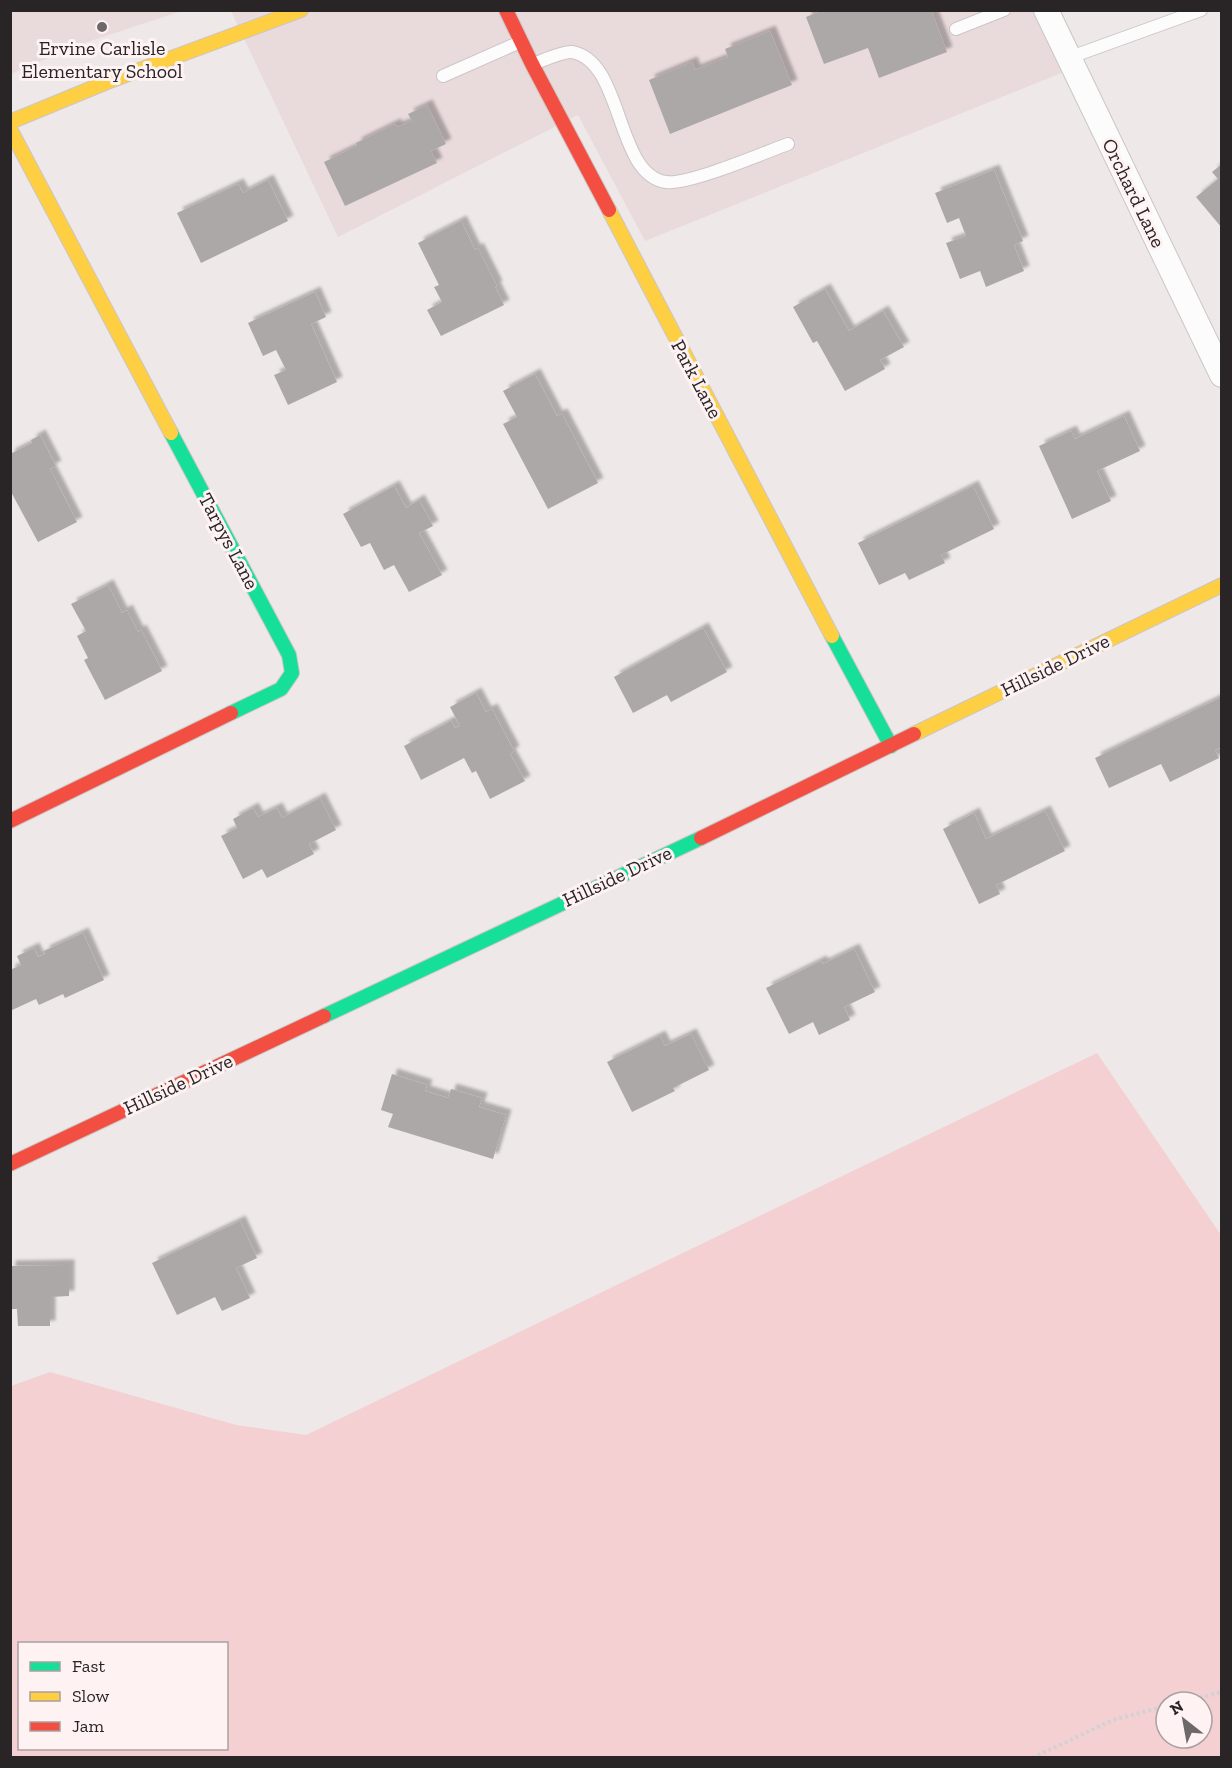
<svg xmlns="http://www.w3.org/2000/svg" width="1232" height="1768" viewBox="0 0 1232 1768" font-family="'Zilla Slab',serif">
<defs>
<filter id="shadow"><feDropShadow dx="5.5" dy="-5.5" stdDeviation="1.5" flood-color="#0004"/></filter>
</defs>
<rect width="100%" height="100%" fill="#eee8e8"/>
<!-- built -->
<path fill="#e9dadb" d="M11,10H182V11L81,44L11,74Z
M231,11H1061L1086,63L645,241L578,115L338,237Z"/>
<!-- green -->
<path fill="#f4d0d3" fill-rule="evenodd" d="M1097,1053L1221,1235V1757H11V1386L50,1372L236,1425L306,1435ZM20,1644H226V1748H20ZM1166,1702H1202V1738H1166Z"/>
<!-- building -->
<path fill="#ada8a8" filter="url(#shadow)" d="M823,10H931L947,52L879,78L868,48L824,64L806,17Z
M770,31L792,85L670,134L649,80L692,62L695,70L728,57L725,49Z
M427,105L446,144L431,151L437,163L345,206L324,162L357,146L356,143L395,124L397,127L412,121L408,114Z
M1222,164V228L1196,197L1218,179L1212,172Z
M994,170L1023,241L1014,245L1024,271L986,287L980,271L960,279L946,243L966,236L959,218L947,223L935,193Z
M268,180L288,221L201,263L177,213L238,184L243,193Z
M461,221L475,250L478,248L497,286L495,287L504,305L441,336L427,310L442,302L434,287L439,285L418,243Z
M825,289L849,331L883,311L904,347L880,360L885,369L845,391L817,341L813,343L793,307Z
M315,292L326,317L311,324L337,382L288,405L274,375L286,370L276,350L263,356L248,323Z
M535,374L557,416L562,414L598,483L548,509L503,424L517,417L503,391Z
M1124,416L1140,451L1097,471L1111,501L1072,519L1039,446L1071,431L1075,439Z
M40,435L56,466L50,469L77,522L38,542L10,490V454L32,443L31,440Z
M394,486L406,508L419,500L433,526L419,533L442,575L409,592L394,565L384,570L370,543L361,547L343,514Z
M973,486L994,529L941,555L945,563L909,580L905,573L879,585L858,543Z
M108,585L122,613L127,610L138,632L141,630L162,671L105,700L84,660L88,658L77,636L86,631L71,604Z
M703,628L727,672L671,702L667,695L633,713L614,677Z
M476,693L486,712L492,709L514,751L510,754L525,781L490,799L476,771L472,773L464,758L421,780L404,746L451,721L455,728L460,726L450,707Z
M1222,697V747L1215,750L1219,758L1170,782L1161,764L1109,788L1095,758Z
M320,798L336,830L309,844L314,854L267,878L262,869L243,879L221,836L237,828L233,819L253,808L258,817L277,808L282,818Z
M1045,811L1065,851L996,885L1000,894L979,904L943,829L974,813L986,839Z
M83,933L104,980L65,998L63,994L39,1005L36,999L10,1011V970L21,965L17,956L34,948L38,957L45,954L44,951Z
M854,949L875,992L844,1007L850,1020L819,1035L813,1022L789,1034L766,988L821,961L823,964Z
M691,1034L709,1070L673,1088L675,1091L632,1112L607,1062L660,1036L665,1046Z
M392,1074L427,1085L425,1091L448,1098L451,1089L482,1098L479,1107L506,1115L493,1159L388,1127L393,1114L381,1110Z
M240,1221L257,1258L236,1268L250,1298L222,1311L215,1297L177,1315L152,1263Z
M69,1265V1296L50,1297V1326H18L17,1309H10V1266Z"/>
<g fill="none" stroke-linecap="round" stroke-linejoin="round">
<defs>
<path id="lane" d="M956,29L1004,10
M1068,58L1201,10
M533,64C542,61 563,51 572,52C624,61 615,175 666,182C689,185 763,153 788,144
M443,76L520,42"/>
<path id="street" d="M1046,10L1222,375"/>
<path id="fast" d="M171,433L289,655L292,673L281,689L231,713
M832,636L891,746
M324,1016L701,838"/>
<path id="slow" d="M10,122L107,82L301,10
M10,129L171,433
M609,210L832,636
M914,734L1222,585"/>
<path id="jam" d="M506,10L532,64L609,210
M10,821L231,713
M701,838L914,734
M10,1164L324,1016"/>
</defs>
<!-- lane casing -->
<use href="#lane" stroke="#cbc6c6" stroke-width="14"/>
<!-- street casing -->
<use href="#street" stroke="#cbc6c6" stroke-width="26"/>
<!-- fast casing -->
<use href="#fast" stroke="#cbc6c6" stroke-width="16"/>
<!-- slow casing -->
<use href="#slow" stroke="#cbc6c6" stroke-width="16"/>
<!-- jam casing -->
<use href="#jam" stroke="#cbc6c6" stroke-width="16"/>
<!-- path -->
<path stroke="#d4d1d2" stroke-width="4" stroke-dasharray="3 3" stroke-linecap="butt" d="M1182,1702L1222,1692
M1032,1758L1113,1720L1166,1706"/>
<!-- lane -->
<use href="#lane" stroke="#fcfcfc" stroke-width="12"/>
<!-- street -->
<use href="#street" stroke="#fcfcfc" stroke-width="24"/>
<!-- fast -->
<use href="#fast" stroke="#16e098" stroke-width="14"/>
<!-- slow -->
<use href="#slow" stroke="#ffcf43" stroke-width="14"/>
<!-- jam -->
<use href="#jam" stroke="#f24e42" stroke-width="14"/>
</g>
<!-- markers -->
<circle fill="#6e6969" stroke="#fef2f3" stroke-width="2" cx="102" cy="27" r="6"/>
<g text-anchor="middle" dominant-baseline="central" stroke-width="6" stroke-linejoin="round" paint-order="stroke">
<!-- poi labels -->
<g font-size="20" fill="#292425" stroke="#fef2f3">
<text x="102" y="48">Ervine Carlisle<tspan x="102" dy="23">Elementary School</tspan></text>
</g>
<!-- street labels -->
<g font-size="20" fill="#292425" stroke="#fef2f3">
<text transform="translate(1134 193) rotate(64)">Orchard Lane</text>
<text transform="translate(697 379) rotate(62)">Park Lane</text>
<text transform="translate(229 541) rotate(62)">Tarpys Lane</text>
<text transform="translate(1055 665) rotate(-26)">Hillside Drive</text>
<text transform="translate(617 876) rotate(-25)">Hillside Drive</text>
<text transform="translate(178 1084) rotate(-25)">Hillside Drive</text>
</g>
</g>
<!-- border -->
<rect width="1232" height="1768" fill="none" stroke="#292425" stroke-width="24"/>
<!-- legend -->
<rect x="18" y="1642" width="210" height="108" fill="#fef2f3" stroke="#a9a0a1" stroke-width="1.5"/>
<rect x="30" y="1662" width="30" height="9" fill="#16e098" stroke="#a9a0a1" stroke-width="1.5"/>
<text x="72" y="1672" font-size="18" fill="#292425">Fast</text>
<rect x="30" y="1692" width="30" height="9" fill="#ffcf43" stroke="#a9a0a1" stroke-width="1.5"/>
<text x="72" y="1702" font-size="18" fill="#292425">Slow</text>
<rect x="30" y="1722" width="30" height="9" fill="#f24e42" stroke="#a9a0a1" stroke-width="1.5"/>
<text x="72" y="1732" font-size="18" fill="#292425">Jam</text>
<!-- north arrow -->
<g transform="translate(1184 1720) rotate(329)"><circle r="28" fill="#fef2f3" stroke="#a9a0a1" stroke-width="1.5"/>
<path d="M0-4.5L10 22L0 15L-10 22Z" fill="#6e6969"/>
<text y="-9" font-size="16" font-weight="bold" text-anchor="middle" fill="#292425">N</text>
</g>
</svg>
